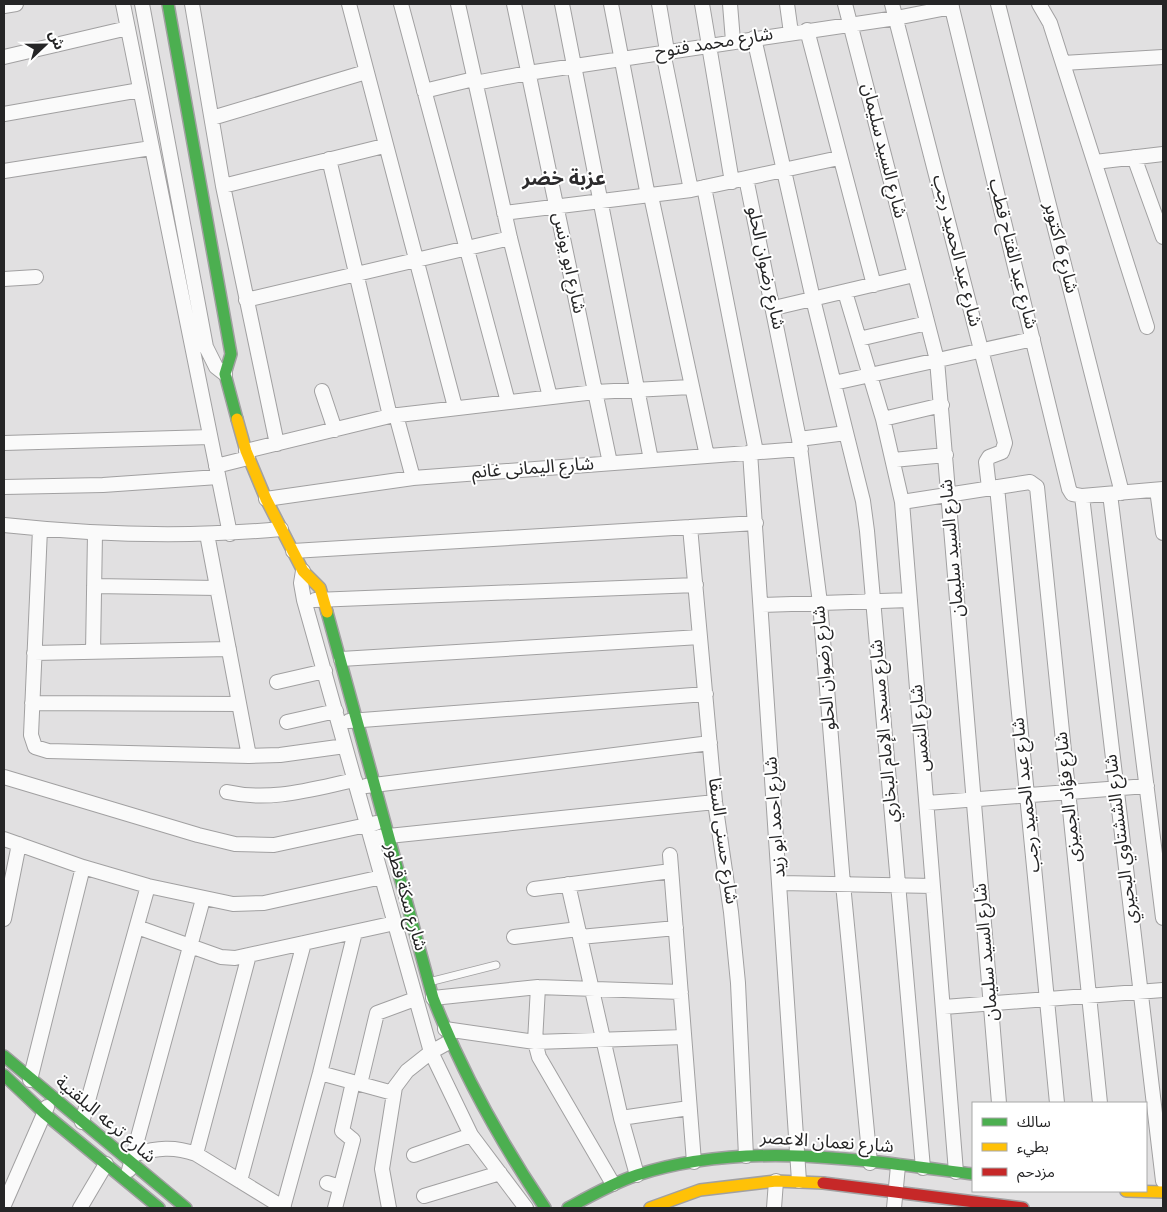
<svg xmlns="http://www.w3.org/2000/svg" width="1167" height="1212" viewBox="0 0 1167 1212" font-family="Overpass,'Noto Sans Arabic',sans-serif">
<rect width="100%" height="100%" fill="#e1e0e1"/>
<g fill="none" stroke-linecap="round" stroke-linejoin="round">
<defs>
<path id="lane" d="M429,982L496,965"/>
<path id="street" d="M123,4L230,534
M142,4L206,347L216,367L225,374
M192,4L223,186L277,444
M349,4L455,407
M401,4L508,402
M458,4L510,238L550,397
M514,4L610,463
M562,4L651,460
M611,4L648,196
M659,4L667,51
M702,4L732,182
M730,4L733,41
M787,4L791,33
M845,4L937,360L999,1103
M892,4L1005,443L1002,452L989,457L986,462L989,488
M951,4L1069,489L1072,494L1082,496L1163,489
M998,4L1122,493
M1039,4L1050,23L1147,327
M4,6L16,4
M807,30L874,285
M754,38L813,299L863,501L867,531L923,1168
M663,52L691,190
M4,57L128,28
M1063,63L1163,57
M475,83L528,73L896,18L952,7
M424,91L474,79
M4,114L140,90
M212,118L366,72
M1134,157L1163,237
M329,159L390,416
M1095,162L1163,154
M4,171L151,148
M746,178L799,439L820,603L843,884L870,1163
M223,186L384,146
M704,187L756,452
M651,196L707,456
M504,213L691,190L839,158
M4,279L36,277
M845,292L883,419L902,502L956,1172
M246,300L510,238
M774,308L914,275
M859,339L927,323
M834,383L1033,339
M322,391L335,430
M396,415L413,478
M883,419L942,405
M799,439L846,433
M4,443L210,437
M246,451L390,416L595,392L691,387
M750,452L799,1181
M893,460L946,455
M216,466L248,458
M4,487L103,485L218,477
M997,487L1057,1103
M1157,490L1163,533
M1110,494L1163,918
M1082,496L1163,1181
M266,499L413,478L801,449
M902,502L1030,482L1037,487L1100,1103
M4,525C97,535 187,538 281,529
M690,527L715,802L731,912L738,983L746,1156
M40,529L31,735L35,747L48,751L249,756L280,755L345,746
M207,534L249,756
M293,551L756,523
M303,571L301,583L304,600L431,1052L471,1135L526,1208
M94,586L217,588
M315,600L696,585
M761,605L910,600
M93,652L95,534
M34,653L229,649
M341,659L700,637
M277,682L325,671
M32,703L239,704
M349,721L706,694
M287,722L336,711
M4,777L198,835L235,844L274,845L376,823
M366,786L710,743
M227,792C271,802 312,789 355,780
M927,803L1147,786
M379,837L715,802
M4,839L83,867L148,886L233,904L264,903L382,877
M670,855L694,1162
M781,883L933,886
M568,884L621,1118L637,1175
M534,889L671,871
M4,919L19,844
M137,927L221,957L235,958L395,923
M514,937L578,929
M580,937L676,928
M538,987L535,1042L539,1057L613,1184
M433,998L538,987L681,992
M944,1007L1163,990
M445,1029L535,1042L684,1037
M320,1073L393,1093
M30,1080L83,867
M360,1084L377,1013L415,999
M621,1118L689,1108
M82,1122L148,886
M135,1154C157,1148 174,1146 196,1154L284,1208
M196,1154L249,955
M414,1155L471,1135
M129,1170L203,899
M240,1181L304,943
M327,1183L340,1187
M424,1196L500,1173
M4,1205L47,1107
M80,1208L106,1164
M283,1208L320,1073L355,932
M335,1208L353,1140L342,1131L353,1082
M389,1208L382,1169L395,1087L407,1071L431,1052L449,1042
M774,1208L776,1181
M894,1208L898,1166"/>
<path id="fast" d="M168,4L231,354L225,374L237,419
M327,612L433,998C462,1073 500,1141 545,1208
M4,1056L186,1208
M4,1075L44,1113L159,1208
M568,1208C590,1196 613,1183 637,1175C746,1140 862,1160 973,1174"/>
<path id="slow" d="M237,419L246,451L266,499L303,571L320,588L327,612
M1126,1191L1163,1192
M650,1208L700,1190L776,1181L823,1183"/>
<path id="jam" d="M823,1183L1023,1208"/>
</defs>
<!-- lane casing -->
<use href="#lane" stroke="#a1a0a1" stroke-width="9"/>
<!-- street casing -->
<use href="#street" stroke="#a1a0a1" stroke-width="16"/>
<!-- fast casing -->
<use href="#fast" stroke="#a1a0a1" stroke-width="14"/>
<!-- slow casing -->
<use href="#slow" stroke="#a1a0a1" stroke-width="14"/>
<!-- jam casing -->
<use href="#jam" stroke="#a1a0a1" stroke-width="14"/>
<!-- lane -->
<use href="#lane" stroke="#fafafa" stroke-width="7"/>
<!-- street -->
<use href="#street" stroke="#fafafa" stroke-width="14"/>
<!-- fast -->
<use href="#fast" stroke="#4caf50" stroke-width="11"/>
<!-- slow -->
<use href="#slow" stroke="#ffc107" stroke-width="11"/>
<!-- jam -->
<use href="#jam" stroke="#c62828" stroke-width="11"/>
</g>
<g text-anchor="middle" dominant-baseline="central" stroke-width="4" stroke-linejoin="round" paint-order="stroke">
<!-- street labels -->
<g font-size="18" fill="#252526" stroke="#fff">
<text transform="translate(714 44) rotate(-9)">شارع محمد فتوح</text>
<text transform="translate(883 151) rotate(76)">شارع السيد سليمان</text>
<text transform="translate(1060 248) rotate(76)">شارع 6 اكتوبر</text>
<text transform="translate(956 251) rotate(76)">شارع عبد الحميد رجب</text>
<text transform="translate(1012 254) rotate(76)">شارع عبد الفتاح قطب</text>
<text transform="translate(568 263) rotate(78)">شارع ابو يونس</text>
<text transform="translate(765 268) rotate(78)">شارع رضوان الحلو</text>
<text transform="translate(533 469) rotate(-4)">شارع اليمانى غانم</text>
<text transform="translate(953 548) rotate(-95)">شارع السيد سليمان</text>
<text transform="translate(825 668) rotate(-95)">شارع رضوان الحلو</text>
<text transform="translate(921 728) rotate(-95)">شارع النمس</text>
<text transform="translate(885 731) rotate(-95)">شارع مسجد الإمام البخاري</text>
<text transform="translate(1027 795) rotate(-96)">شارع عبد الحميد رجب</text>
<text transform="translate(1069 797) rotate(-96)">شارع فؤاد الجميزى</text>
<text transform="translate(776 817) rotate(-94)">شارع احمد ابو زيد</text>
<text transform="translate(1122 839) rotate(-97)">شارع الششتاوي البحيري</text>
<text transform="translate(722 841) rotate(82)">شارع حسنى السقا</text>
<text transform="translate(405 897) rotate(74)">شارع سكة قطور</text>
<text transform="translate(987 952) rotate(-95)">شارع السيد سليمان</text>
<text transform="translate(105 1120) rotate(40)">شارع ترعه البلقنية</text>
<text transform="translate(827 1143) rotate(4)">شارع نعمان الاعصر</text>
</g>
<!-- quarter labels -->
<g font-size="20" font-weight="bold" fill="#2c2b2d" stroke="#fff">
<text x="564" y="180">عزبة خضر</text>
</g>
</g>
<!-- border -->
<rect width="1167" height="1212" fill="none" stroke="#252526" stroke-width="10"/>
<!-- legend -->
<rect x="972" y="1102" width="175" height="90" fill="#ffffff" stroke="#a8a8a8"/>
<rect x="982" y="1118" width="25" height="8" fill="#4caf50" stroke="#a8a8a8"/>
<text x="1017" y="1127" font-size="15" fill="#252526">سالك</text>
<rect x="982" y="1143" width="25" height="8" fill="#ffc107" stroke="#a8a8a8"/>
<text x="1017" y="1152" font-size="15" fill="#252526">بطيء</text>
<rect x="982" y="1168" width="25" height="8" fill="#c62828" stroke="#a8a8a8"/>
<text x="1017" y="1177" font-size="15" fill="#252526">مزدحم</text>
<!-- north arrow -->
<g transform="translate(45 45) rotate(68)" stroke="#ffffff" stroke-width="4" paint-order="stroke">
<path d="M0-4L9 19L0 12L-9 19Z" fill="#252526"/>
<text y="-8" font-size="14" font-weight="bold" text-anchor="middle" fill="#252526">ش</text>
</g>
</svg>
